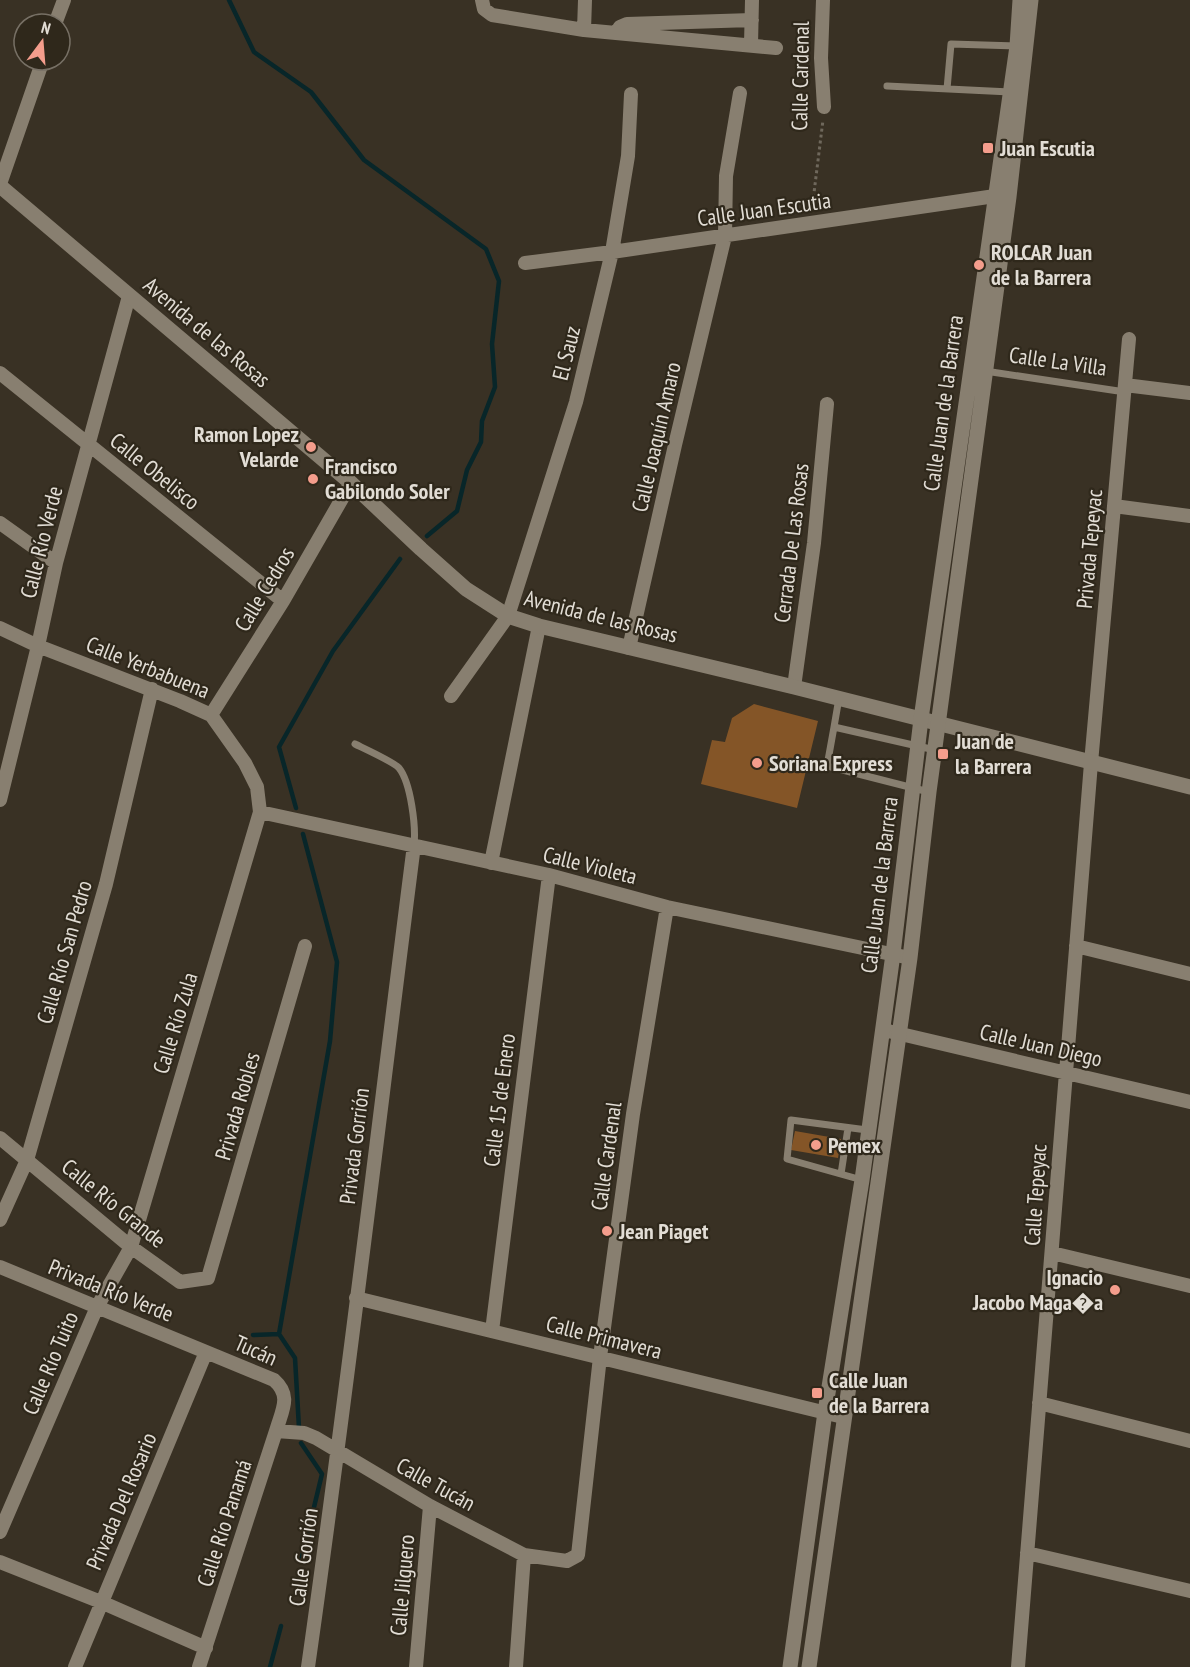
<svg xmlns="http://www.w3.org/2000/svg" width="1190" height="1667" viewBox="0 0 1190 1667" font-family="'PT Sans Narrow',sans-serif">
<rect width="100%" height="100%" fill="#393124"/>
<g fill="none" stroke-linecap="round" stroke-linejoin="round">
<!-- stream -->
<path stroke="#082629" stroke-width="4.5" d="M229,0L254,52L311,92L364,160L486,249L499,281L492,344L495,387L482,421L481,442L467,470L457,511L427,536
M296,808L279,747L333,651L400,559
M253,1335L279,1334
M299,1428L295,1358L279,1334L330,1041L337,962L303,834
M301,1443L322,1474L301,1561
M270,1667L281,1626"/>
</g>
<!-- building -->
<path fill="#845527" d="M754,704L818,721L797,808L701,784L712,740L725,742L732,718Z
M795,1131L841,1139L838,1158L791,1150Z"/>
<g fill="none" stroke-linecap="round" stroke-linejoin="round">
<!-- path -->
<path stroke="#6f685c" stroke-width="3" stroke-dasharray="3 3" stroke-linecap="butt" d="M812,209L823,120"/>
<!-- service -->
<path stroke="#887f70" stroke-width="7" d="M887,86L1010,92
M947,89L951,44L1017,46
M985,371L1125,392
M839,698L834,727L935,750
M834,727L827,766L929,792
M355,744C363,748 394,762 399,768C411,783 416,827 414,845
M841,1174L848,1128
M862,1180L787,1159L791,1120L867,1130"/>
<!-- minor -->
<path stroke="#887f70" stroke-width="14" d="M482,0L484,9L492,15L584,30L776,48
M823,0L821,58L824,107
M55,24L64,0
M584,30L585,0
M616,33L620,27L627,24L752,20
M751,45L752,0
M0,184L43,60
M525,263L612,252L995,196L1004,197
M0,373L283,601
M1125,385L1190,393
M1114,506L1190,516
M0,523L56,563
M0,628L38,646L180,701L211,715L245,763L257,787L260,812L131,1247L97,1307L0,1532
M629,648L675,445L725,236L726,176L740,93
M794,687L814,543L827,404
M451,696L508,616L576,402L612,252L628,156L631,94
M211,715L283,601L351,483
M0,800L38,646L56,563L129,296
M260,812L549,875L667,907L910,958
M491,863L539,626
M1076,946L1190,974
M888,1031L1190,1102
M0,1138L131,1247L180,1282L208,1278L305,946
M0,1220L27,1160L106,884L152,689
M1052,1253L1190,1286
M0,1267L274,1380C292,1396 282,1410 276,1431L199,1667
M356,1298L843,1417
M492,1331L549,875
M1039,1403L1190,1441
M276,1431L304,1433L316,1438L430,1506L524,1555L567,1561L578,1555L600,1357L633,1114L667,907
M1027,1553L1190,1591
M0,1562L101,1602L206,1648
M75,1667L206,1352
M308,1667C347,1394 379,1119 414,845
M416,1667L430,1506
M516,1667L524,1555
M1018,1667L1091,763L1129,339"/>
<!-- tertiary -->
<path stroke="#887f70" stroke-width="15" d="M0,186L351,483L421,549L466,589L508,616L539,626L794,687L1190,787"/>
<!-- secondary -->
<path stroke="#887f70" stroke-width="15" d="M790,1667L825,1412L862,1180L893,954L921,719L1017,46L1020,0
M809,1667L910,958L929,792L1009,197L1031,0"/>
</g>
<!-- markers -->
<g fill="#f49d8c" stroke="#2f281b" stroke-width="2">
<rect x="982" y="142" width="12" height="12" rx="3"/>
<circle cx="979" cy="265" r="6"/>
<circle cx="311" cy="447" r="6"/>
<circle cx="313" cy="479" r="6"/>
<rect x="937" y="748" width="12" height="12" rx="3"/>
<circle cx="757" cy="763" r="6"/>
<circle cx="816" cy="1145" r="6"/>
<circle cx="607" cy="1231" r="6"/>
<circle cx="1115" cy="1290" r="6"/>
<rect x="811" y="1387" width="12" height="12" rx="3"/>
</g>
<g text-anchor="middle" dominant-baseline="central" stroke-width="4.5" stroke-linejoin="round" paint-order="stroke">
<!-- street labels -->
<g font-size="22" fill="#e2ddd5" stroke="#2f281b">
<text transform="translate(800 76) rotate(-89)">Calle Cardenal</text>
<text transform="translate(764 209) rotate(-8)">Calle Juan Escutia</text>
<text transform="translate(207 332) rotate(40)">Avenida de las Rosas</text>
<text transform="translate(566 353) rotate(-76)">El Sauz</text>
<text transform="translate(1058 361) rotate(8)">Calle La Villa</text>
<text transform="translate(943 403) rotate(-82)">Calle Juan de la Barrera</text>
<text transform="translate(656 437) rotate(-77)">Calle Joaquín Amaro</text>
<text transform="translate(155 471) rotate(39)">Calle Obelisco</text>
<text transform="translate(41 542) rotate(-76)">Calle Río Verde</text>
<text transform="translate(791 543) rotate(-83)">Cerrada De Las Rosas</text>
<text transform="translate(1089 549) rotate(-85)">Privada Tepeyac</text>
<text transform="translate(264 589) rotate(-59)">Calle Cedros</text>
<text transform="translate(601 616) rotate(14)">Avenida de las Rosas</text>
<text transform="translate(148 667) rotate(22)">Calle Yerbabuena</text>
<text transform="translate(590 865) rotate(14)">Calle Violeta</text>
<text transform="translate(879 885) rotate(-83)">Calle Juan de la Barrera</text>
<text transform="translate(64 952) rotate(-74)">Calle Río San Pedro</text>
<text transform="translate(175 1023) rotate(-73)">Calle Río Zula</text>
<text transform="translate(1041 1045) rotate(13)">Calle Juan Diego</text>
<text transform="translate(499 1100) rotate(-83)">Calle 15 de Enero</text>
<text transform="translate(237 1106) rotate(-74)">Privada Robles</text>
<text transform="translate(354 1146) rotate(-83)">Privada Gorrión</text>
<text transform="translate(606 1156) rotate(-82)">Calle Cardenal</text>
<text transform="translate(1035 1195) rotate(-86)">Calle Tepeyac</text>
<text transform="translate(114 1203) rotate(39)">Calle Río Grande</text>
<text transform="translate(111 1290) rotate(22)">Privada Río Verde</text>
<text transform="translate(604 1337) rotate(14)">Calle Primavera</text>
<text transform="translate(256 1350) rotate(24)">Tucán</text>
<text transform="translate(50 1363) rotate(-67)">Calle Río Tuito</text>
<text transform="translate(436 1484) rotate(29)">Calle Tucán</text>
<text transform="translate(121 1501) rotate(-67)">Privada Del Rosario</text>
<text transform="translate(224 1523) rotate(-72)">Calle Río Panamá</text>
<text transform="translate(303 1557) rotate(-82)">Calle Gorrión</text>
<text transform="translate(402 1585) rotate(-85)">Calle Jilguero</text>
</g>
<!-- poi labels -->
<g font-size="22" font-weight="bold" fill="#e2ddd5" stroke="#2f281b" text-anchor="start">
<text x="1000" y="148">Juan Escutia</text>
<text x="991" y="252">ROLCAR Juan<tspan x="991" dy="25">de la Barrera</tspan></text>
<text x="299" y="434" text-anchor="end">Ramon Lopez<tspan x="299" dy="25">Velarde</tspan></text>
<text x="325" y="466">Francisco<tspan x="325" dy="25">Gabilondo Soler</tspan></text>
<text x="955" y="741">Juan de<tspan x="955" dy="25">la Barrera</tspan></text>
<text x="769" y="763">Soriana Express</text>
<text x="828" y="1145">Pemex</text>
<text x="619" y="1231">Jean Piaget</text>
<text x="1103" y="1277" text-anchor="end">Ignacio<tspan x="1103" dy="25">Jacobo Maga�a</tspan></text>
<text x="829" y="1380">Calle Juan<tspan x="829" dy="25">de la Barrera</tspan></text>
</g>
</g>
<!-- north arrow -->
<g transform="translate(42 42) rotate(16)"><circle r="28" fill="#2f281b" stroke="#777065" stroke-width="1.5"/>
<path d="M0-4.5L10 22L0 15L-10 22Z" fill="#f49d8c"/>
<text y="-9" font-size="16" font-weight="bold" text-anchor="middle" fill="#e2ddd5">N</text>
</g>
</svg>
